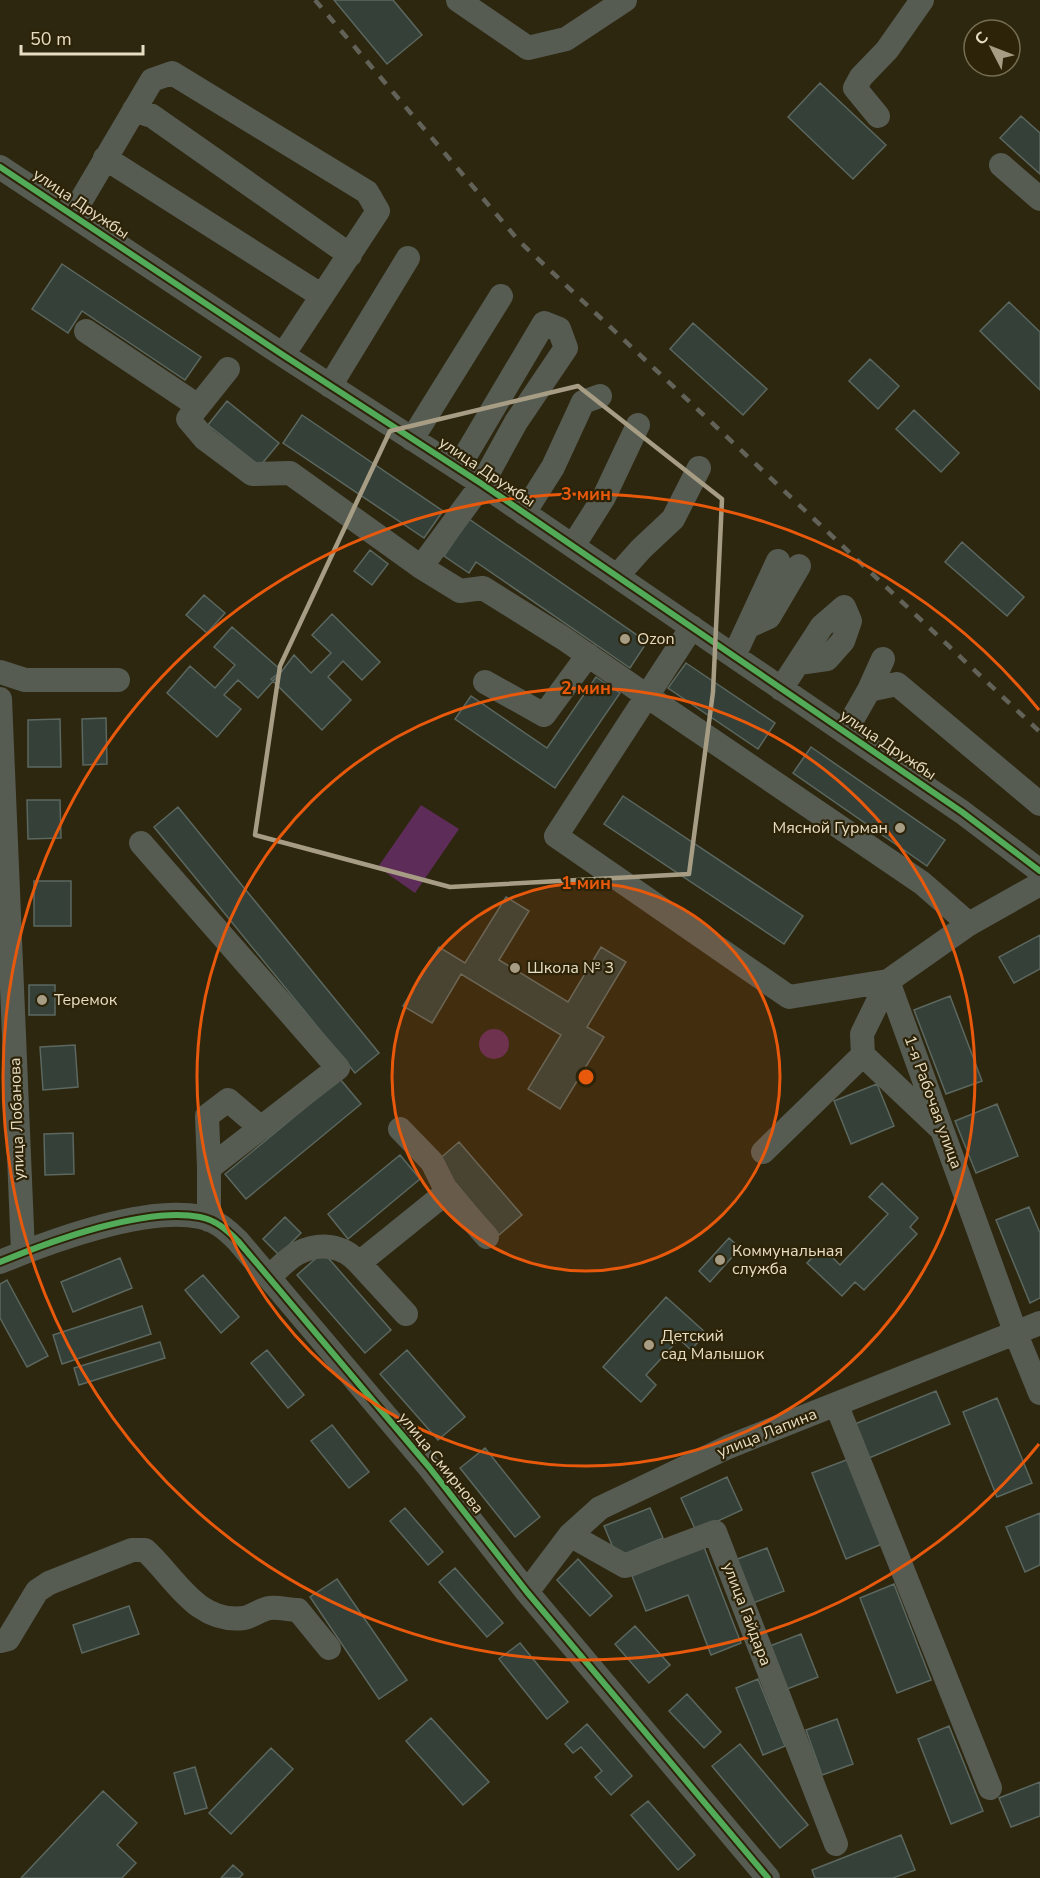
<svg xmlns="http://www.w3.org/2000/svg" width="1040" height="1878" viewBox="0 0 1040 1878" font-family="'Nunito Sans',sans-serif">
<rect width="100%" height="100%" fill="#2d2710"/>
<!-- green -->
<path fill="#5e2c58" d="M421,805L459,829L415,893L378,867Z
M479 1044a15 15 0 1 1 30 0a15 15 0 1 1-30 0Z"/>
<!-- building -->
<path fill="#344038" stroke="#5b675f" stroke-width="1.5" d="M334,0H393L422,35L387,64Z
M820,83L886,145L853,179L788,117Z
M1021,116L1040,133V174L1000,138Z
M62,264L201,357L185,380L82,311L68,333L32,309Z
M1009,302L1040,332V390L980,331Z
M693,323L767,389L743,415L670,349Z
M870,359L899,386L878,409L849,381Z
M227,401L279,443L260,466L208,425Z
M914,410L959,453L941,472L896,429Z
M302,415L443,511L424,538L283,443Z
M469,519L647,642L630,668L476,562L469,573L444,556Z
M962,542L1024,597L1007,616L945,562Z
M370,550L388,564L372,585L354,571Z
M204,595L225,613L207,633L186,615Z
M332,614L380,662L362,680L343,661L328,677L351,700L322,730L271,679L282,671L294,655L311,673L331,653L312,635Z
M232,627L282,671L258,698L238,680L224,695L241,709L217,737L167,693L190,666L215,688L235,665L214,647Z
M686,663L775,723L758,749L668,688Z
M596,677L620,693L555,788L455,719L471,696L547,748Z
M106,718L107,764L83,765L82,719Z
M60,719L61,767H28V720Z
M811,747L945,840L927,866L793,773Z
M623,796L803,916L784,944L604,824Z
M27,800H60L61,838L28,839Z
M178,807L379,1053L355,1073L154,827Z
M34,881H71V926H34Z
M506,897L529,911L499,960L568,1002L601,947L626,962L587,1027L604,1037L560,1109L528,1089L561,1035L461,974L432,1023L403,1006L439,947L465,963Z
M1040,935V969L1014,983L999,957Z
M29,985H55V1015H29Z
M950,996L982,1081L946,1094L914,1010Z
M75,1045L78,1087L43,1090L40,1047Z
M340,1079L361,1104L246,1199L225,1174Z
M877,1084L894,1126L851,1144L834,1101Z
M997,1104L1018,1156L976,1173L955,1121Z
M73,1133L74,1174L45,1175L44,1134Z
M459,1142L522,1215L499,1235L437,1161Z
M400,1155L420,1179L348,1239L328,1214Z
M882,1183L918,1218L910,1227L917,1234L864,1290L855,1282L842,1296L807,1263L822,1247L840,1265L888,1214L869,1197Z
M1029,1207L1040,1233V1298L1030,1303L996,1220Z
M285,1217L301,1233L279,1255L263,1239Z
M729,1238L740,1248L710,1282L699,1271Z
M323,1252L391,1330L365,1353L297,1275Z
M120,1258L132,1288L73,1312L61,1282Z
M203,1275L239,1317L221,1333L185,1290Z
M7,1280L48,1356L27,1367L0,1318V1284Z
M666,1297L706,1333L691,1350L679,1339L646,1375L656,1385L641,1402L603,1367Z
M142,1306L151,1334L62,1364L53,1335Z
M160,1342L165,1358L79,1385L74,1368Z
M267,1350L304,1395L288,1408L251,1363Z
M407,1350L465,1417L438,1440L380,1374Z
M936,1391L950,1424L869,1458L855,1424Z
M997,1398L1032,1483L997,1497L963,1412Z
M332,1425L369,1472L349,1488L311,1441Z
M485,1448L540,1517L515,1537L460,1468Z
M849,1459L882,1544L846,1559L812,1473Z
M727,1477L742,1510L696,1531L681,1498Z
M405,1508L443,1552L428,1565L390,1521Z
M650,1508L663,1538L617,1557L604,1526Z
M1040,1513V1565L1025,1572L1006,1527Z
M704,1547L741,1643L711,1655L688,1595L646,1611L632,1576Z
M767,1548L784,1591L753,1603L735,1560Z
M578,1559L612,1596L590,1616L557,1580Z
M455,1568L503,1623L487,1637L439,1582Z
M337,1579L407,1680L379,1699L310,1597Z
M894,1584L931,1680L897,1693L860,1598Z
M129,1606L139,1634L82,1653L73,1625Z
M635,1626L670,1665L649,1683L615,1644Z
M801,1634L818,1677L787,1689L770,1646Z
M520,1643L568,1702L547,1719L499,1659Z
M758,1679L785,1746L763,1755L736,1688Z
M687,1694L721,1732L704,1748L669,1711Z
M431,1718L489,1782L463,1805L406,1741Z
M837,1719L853,1764L822,1775L806,1730Z
M587,1724L632,1776L611,1795L595,1777L602,1771L581,1747L573,1753L565,1744Z
M949,1726L983,1811L951,1824L918,1739Z
M740,1744L808,1825L780,1848L712,1766Z
M271,1748L293,1769L231,1834L209,1813Z
M195,1767L207,1808L185,1814L174,1773Z
M1040,1782V1816L1011,1827L999,1798Z
M103,1791L137,1823L117,1845L136,1863L122,1878H21Z
M648,1801L695,1855L678,1870L631,1815Z
M901,1835L915,1870L893,1878H815L812,1870Z
M233,1865L243,1874L239,1878H221Z"/>
<g fill="none" stroke-linecap="round" stroke-linejoin="round">
<!-- minor -->
<path stroke="#575c53" stroke-width="24" d="M458,0L528,48L566,39L625,0
M134,110L152,116L350,255
M878,116L855,88L861,77L887,50L922,0
M105,158L322,296
M1001,165L1040,199
M0,167L283,355L482,484L962,812L1040,871
M73,214L152,80L172,73L367,192L378,211L283,355
M86,331L198,406
M228,369L188,419L205,439L252,474L290,473L421,567
M330,386L408,258
M412,439L501,296
M458,468L544,323L559,329L566,348L516,422L482,484L421,567L460,591L483,588L563,638L647,696L692,627
M524,513L553,467L583,402L600,396
M573,546L604,497L638,425
M617,576L641,549L673,519L699,468
M749,626L769,617L799,566
M734,656L778,561
M0,672L25,680H118
M485,682L544,715L588,655
M781,689L822,626L844,607L850,621L843,641L827,659L799,663
M869,690L883,659
M0,699L23,1252
M845,732L869,690L897,684L1040,804
M141,843L338,1068L209,1168V1220
M1040,884L969,924L888,981L1016,1334L1040,1393
M888,981L789,997L556,836L647,696L922,883L969,924
M888,981L862,1034L863,1055L940,1128
M400,1129L432,1162L447,1192
M763,1152L863,1055
M209,1168L207,1116L228,1100L261,1128
M0,1262C51,1241 146,1206 200,1217C216,1220 227,1230 238,1241L429,1467L527,1592L768,1878
M359,1263L406,1314
M269,1277C278,1269 288,1258 298,1253C320,1242 343,1245 359,1263L447,1192L487,1237
M837,1406L990,1788
M570,1535L625,1566L715,1532L836,1844
M527,1592L570,1535L600,1508L728,1447L1040,1323
M0,1641L8,1639L37,1591L49,1583L132,1550H145C175,1577 196,1624 244,1618C253,1616 261,1609 270,1608C279,1607 289,1610 298,1610L329,1648"/>
<!-- rail -->
<path stroke="#626258" stroke-width="4.5" stroke-dasharray="10 10" stroke-linecap="butt" d="M315,0L519,241L1040,732"/>
<defs>
<path id="cycleway" d="M0,167L283,355L482,484L962,812L1040,871
M0,1262C51,1241 146,1206 200,1217C216,1220 227,1230 238,1241L429,1467L527,1592L768,1878"/>
</defs>
<!-- cycleway casing -->
<use href="#cycleway" stroke="#2d2308" stroke-width="10"/>
<!-- cycleway -->
<use href="#cycleway" stroke="#51ab58" stroke-width="6"/>
</g>
<!-- marked area -->
<path fill="none" stroke="#a69d84" stroke-width="4.5" stroke-linejoin="round" d="M578,386L722,499L713,692L689,874L450,887L255,835L280,666L390,431Z"/>
<!-- distance rings -->
<circle cx="586" cy="1077" r="194" fill="#e8590c" fill-opacity=".12"/>
<g fill="none" stroke="#e8590c" stroke-width="3">
<circle cx="586" cy="1077" r="194"/>
<circle cx="586" cy="1077" r="389"/>
<path d="M1039 1444A583 583 0 1 1 1039 710"/>
</g>
<!-- markers -->
<g fill="#a69d84" stroke="#2d2308" stroke-width="2">
<circle cx="625" cy="639" r="6"/>
<circle cx="900" cy="828" r="6"/>
<circle cx="515" cy="968" r="6"/>
<circle cx="42" cy="1000" r="6"/>
<circle cx="720" cy="1260" r="6"/>
<circle cx="649" cy="1345" r="6"/>
</g>
<g text-anchor="middle" dominant-baseline="central" stroke-width="4.5" stroke-linejoin="round" paint-order="stroke">
<!-- street labels -->
<g font-size="16" fill="#e7ddc2" stroke="#2d2308">
<text transform="translate(81 204) rotate(34)">улица Дружбы</text>
<text transform="translate(487 472) rotate(34)">улица Дружбы</text>
<text transform="translate(888 745) rotate(34)">улица Дружбы</text>
<text transform="translate(933 1102) rotate(70)">1-я Рабочая улица</text>
<text transform="translate(17 1119) rotate(-92)">улица Лобанова</text>
<text transform="translate(767 1433) rotate(-22)">улица Лапина</text>
<text transform="translate(441 1463) rotate(51)">улица Смирнова</text>
<text transform="translate(747 1614) rotate(69)">улица Гайдара</text>
</g>
<!-- poi labels -->
<g font-size="16" fill="#e7ddc2" stroke="#2d2308" text-anchor="start">
<text x="637" y="639">Ozon</text>
<text x="888" y="828" text-anchor="end">Мясной Гурман</text>
<text x="527" y="968">Школа № 3</text>
<text x="54" y="1000">Теремок</text>
<text x="732" y="1251">Коммунальная<tspan x="732" dy="18">служба</tspan></text>
<text x="661" y="1336">Детский<tspan x="661" dy="18">сад Малышок</tspan></text>
</g>
</g>
<circle cx="586" cy="1077" r="9" fill="#e8590c" stroke="#2d2308" stroke-width="3"/>
<g font-size="18" text-anchor="middle" font-weight="bold" fill="#e8590c" stroke="#2d2308" stroke-width="4.5" stroke-linejoin="round" paint-order="stroke">
<text x="586" y="500">3 мин</text>
<text x="586" y="694">2 мин</text>
<text x="586" y="889">1 мин</text>
</g>
<!-- north arrow -->
<g transform="translate(992 48) rotate(312)"><circle r="28" fill="#2d2308" stroke="#776d52" stroke-width="1.5"/>
<path d="M0-4.5L10 22L0 15L-10 22Z" fill="#a69d84"/>
<text y="-9" font-size="16" font-weight="bold" text-anchor="middle" fill="#e7ddc2">С</text>
</g>
<!-- scale -->
<path d="M21 45v9h122v-9" fill="none" stroke="#e7ddc2" stroke-width="3"/>
<text x="30" y="45" font-size="18" fill="#e7ddc2" stroke="#2d2308" stroke-width="4.5" paint-order="stroke">50 m</text>
</svg>
